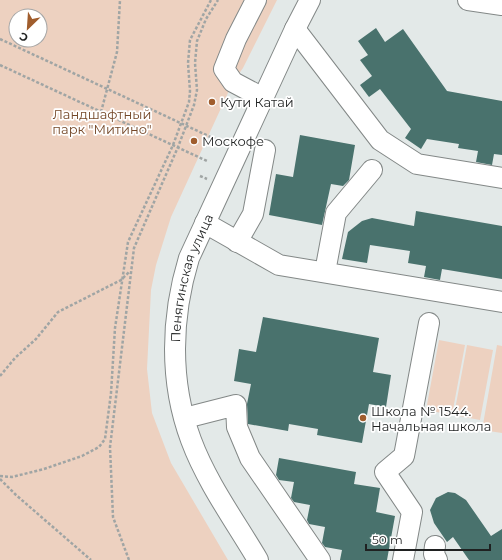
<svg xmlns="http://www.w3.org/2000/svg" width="502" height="560" viewBox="0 0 502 560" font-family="Montserrat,sans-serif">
<rect width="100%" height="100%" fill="#e3e9e8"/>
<!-- green -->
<path fill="#edd1c0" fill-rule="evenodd" d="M0,0H277L243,68L233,82L171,217L156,265L151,290L147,369L152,413L171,463L228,560H0ZM16,16H40V40H16Z
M439,340L465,345L452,415L426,410Z
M467,345L493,350L480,420L454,415Z
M497,345L502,346V433L482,430Z"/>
<!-- building -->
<path fill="#49726d" d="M376,28L385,42L403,29L447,91L502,101V155L494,154L492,165L476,162L478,151L458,148L459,144L427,139L421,149L405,138L411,129L380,89L369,97L360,85L372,76L360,60L368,55L358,41Z
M300,135L355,145L349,180L343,186L331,184L322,225L269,215L276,174L293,177Z
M416,211L502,226V279L442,269L440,280L424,277L426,266L408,263L410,251L370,245L367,263L342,259L348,232L362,221L372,218L414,226Z
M263,317L379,338L373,372L391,375L386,407L369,404L362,443L317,435L318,429L289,424L288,431L248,424L247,404L251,384L234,381L239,349L256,352Z
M279,458L356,472L354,484L380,488L376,512L395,516L387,560H340L342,550L325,547L322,543L325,527L309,524L307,520L310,505L294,502L291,498L294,482L279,480L276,475Z
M448,492L455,493L466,500L491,536L502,529V560H469L453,537L447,542L434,523L430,510L436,498Z"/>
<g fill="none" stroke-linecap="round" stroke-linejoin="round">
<defs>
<g id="minor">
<path d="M256,0L236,39L224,69L233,82L263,98"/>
<path d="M468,0L502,5"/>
<path d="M295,29L380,140L417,164L502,178"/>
<path d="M205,223L279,265L502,302"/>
<path d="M237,242L253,214L265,150"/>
<path d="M325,272L336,213L372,170"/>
<path d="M185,418L236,405L237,427L250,458L320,560"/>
<path d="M435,546L434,554L437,560"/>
<path id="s1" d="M258,560C235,521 207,483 191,440C169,381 171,317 189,258L295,29L310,0"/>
<path d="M403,560L412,512L385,472L404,456L429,323"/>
</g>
</defs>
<!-- minor casing -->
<use href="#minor" stroke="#838887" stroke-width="22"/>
<!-- path -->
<path stroke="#a0a5a4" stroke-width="2.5" stroke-dasharray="3 2" stroke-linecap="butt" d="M0,39L217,140
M0,65L207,161
M101,112L117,52L120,0
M200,176L207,179
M0,376L15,358L36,339L58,312L121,280L130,271
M0,476L12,477L44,469L82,456L99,447L105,439L111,393L115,328L128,242L173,145L189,102L190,91L188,63L190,40L211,0
M0,479L16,495L91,560
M129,560L113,517L110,447L134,248L178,147L194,105L197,90L195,63L197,41L206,19L218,0"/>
<!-- minor -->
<use href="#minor" stroke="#fff" stroke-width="20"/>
</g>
<!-- markers -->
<g fill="#a05d2d" stroke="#fff" stroke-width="1.5">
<circle cx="212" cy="102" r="4"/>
<circle cx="194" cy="141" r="4"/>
<circle cx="363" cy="418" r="4"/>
</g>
<g text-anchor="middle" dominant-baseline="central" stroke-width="3.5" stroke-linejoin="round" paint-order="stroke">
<!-- poi labels -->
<g font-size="13" fill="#1f2121" stroke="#fff" text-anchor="start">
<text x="220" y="102">Кути Катай</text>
<text x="202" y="141">Москофе</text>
<text x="371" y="411">Школа № 1544.<tspan x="371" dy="15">Начальная школа</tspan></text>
</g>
<!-- park labels -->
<g font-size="13" fill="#744727" stroke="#fff">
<text x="102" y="114">Ландшафтный<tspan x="102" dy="15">парк "Митино"</tspan></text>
</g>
<!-- street labels -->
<g font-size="13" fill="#1f2121" stroke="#fff">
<text stroke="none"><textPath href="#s1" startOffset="304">Пенягинская улица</textPath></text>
</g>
</g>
<!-- north arrow -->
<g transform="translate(28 28) rotate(205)"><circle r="19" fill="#ffffff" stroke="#a5a6a6"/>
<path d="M0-3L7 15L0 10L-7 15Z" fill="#a05d2d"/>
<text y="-6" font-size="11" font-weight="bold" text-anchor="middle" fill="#1f2121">С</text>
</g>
<!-- scale -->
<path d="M366 544v6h124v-6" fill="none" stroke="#1f2121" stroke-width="2"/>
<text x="372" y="544" font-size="12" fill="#1f2121" stroke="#ffffff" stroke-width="3" paint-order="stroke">50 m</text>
</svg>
